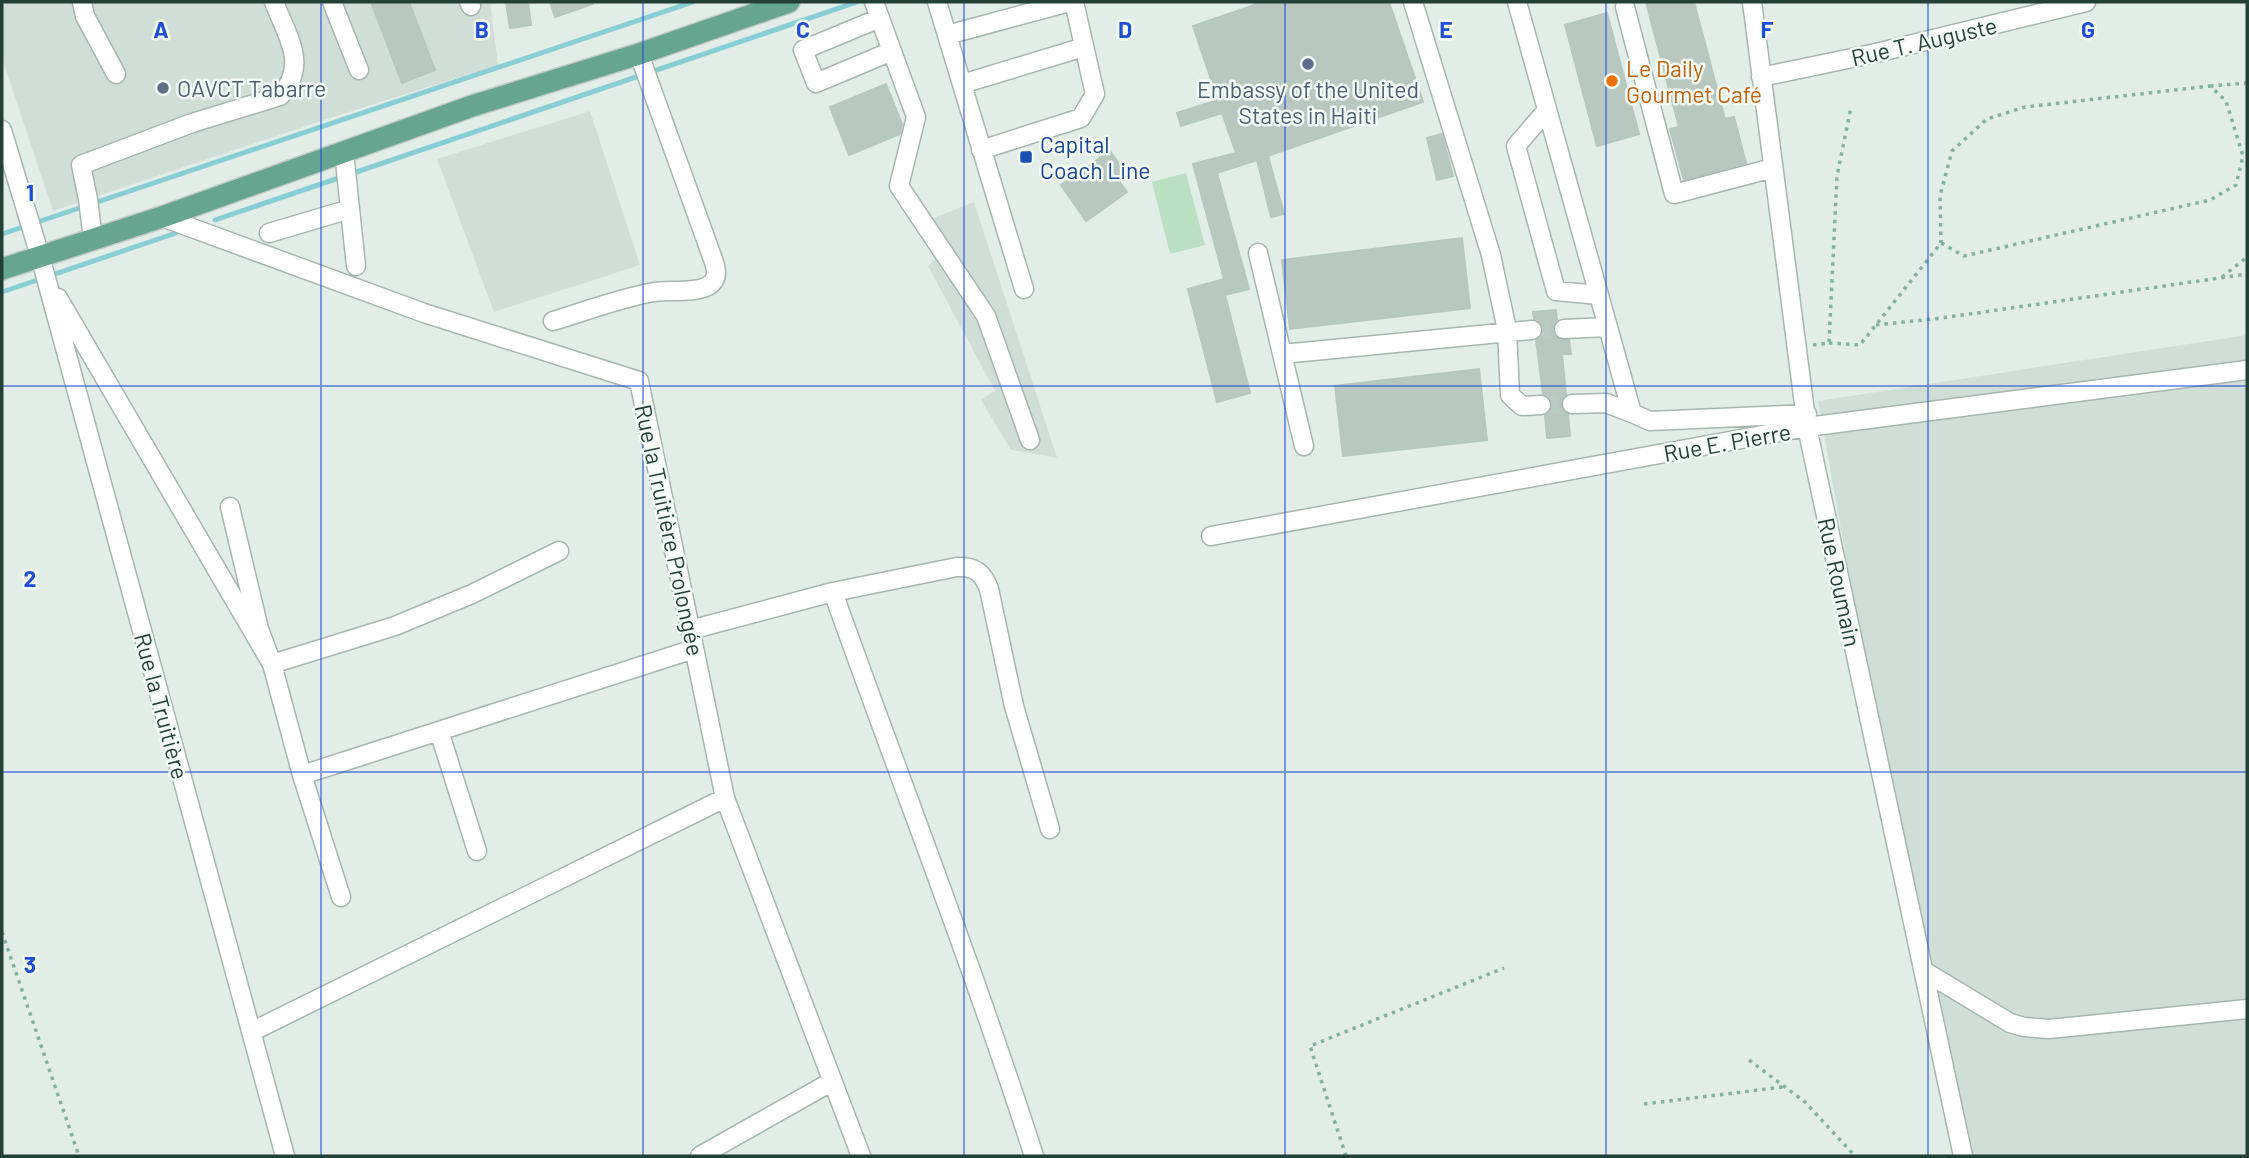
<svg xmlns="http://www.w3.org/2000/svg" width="2249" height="1158" viewBox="0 0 2249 1158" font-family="Barlow,sans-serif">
<rect width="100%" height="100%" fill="#e3ede8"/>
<!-- built -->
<path fill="#d1ddd7" d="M2,2H490L498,65L327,119L53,211L2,58Z
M590,111L640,265L494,312L437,159Z
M974,202L1057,458L1011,450L981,400L995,391L928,266L935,259L916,225Z
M2247,335V1156H1971L1857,620L1818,401Z"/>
<!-- garden -->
<path fill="#bbdfc2" d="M1186,173L1205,245L1170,254L1152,182Z"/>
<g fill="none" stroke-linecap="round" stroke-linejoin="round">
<!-- stream -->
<path stroke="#89ced5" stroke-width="5" d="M215,220L857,2
M2,234L693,2
M2,292L176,233"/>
</g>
<!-- building -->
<path fill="#b8c8c1" stroke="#b5c7bf" stroke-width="2" d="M371,2H409L435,70L402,83Z
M506,2H528L531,25L510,28Z
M550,2H592L593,4L555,17Z
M1263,2H1389L1423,102L1268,156L1284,214L1271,217L1257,160L1217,173L1249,289L1225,295L1250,393L1217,402L1188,289L1224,279L1193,164L1236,153L1222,113L1181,126L1177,113L1218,100L1193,26Z
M1646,2H1694L1725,119L1734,117L1746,163L1684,180L1670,129L1679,127Z
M1607,13L1639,134L1597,146L1565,25Z
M886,84L902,124L900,134L849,155L830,107Z
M1442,134L1453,176L1437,180L1427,138Z
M1110,151L1125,172L1117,178L1127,192L1086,221L1061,185Z
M1462,238L1470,308L1290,329L1282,260Z
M1556,310L1557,320L1553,329L1554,335L1559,339L1569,340L1571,354H1562L1566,395L1561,404L1563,410L1568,414L1570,436L1547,438L1545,415L1551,411L1552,404L1550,398L1543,394L1536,340L1542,335L1543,328L1541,323L1534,319L1533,312Z
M1479,369L1487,440L1343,456L1335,386Z"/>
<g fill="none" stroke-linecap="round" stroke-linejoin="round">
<!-- minor-tunnel -->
<path stroke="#bccac4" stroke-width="18" stroke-dasharray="18 9" stroke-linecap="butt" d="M1532,330L1564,329
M1541,405L1572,404"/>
<defs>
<path id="minor" d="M82,2L85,16L116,74
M332,2L359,70
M469,2L471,6
M874,2L916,117L899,186L986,316L1030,440
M937,2L1024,289
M1413,2L1491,255L1507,330L1510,395L1522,406L1541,405
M1517,2L1632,413L1650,421L1807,414
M1752,2L1807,427L1963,1156
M1625,7L1674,194L1773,168
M880,18L803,50L816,83L892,51
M947,35L1069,2
M1761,77L1876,53L2086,2
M962,84L1084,47
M1547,110L1516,146L1556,291L1599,295
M2,130L40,256L285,1156
M981,150L1081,118L1095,94L1074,2
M344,152L356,266
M162,217L424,313L639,381L725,798L861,1156
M269,233L350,209
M93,240L88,199L81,165L192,123L280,96C309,65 287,36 274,2
M1258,253L1304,446
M58,298L272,664L395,626L472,594L559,551
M553,321C586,311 620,298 654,292C668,290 696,293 708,286C718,280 717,271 714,262L639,54
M1564,329L1607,327
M1282,354L1532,330
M1572,404L1606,403L1632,413
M230,507L259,629L272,664L302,775L694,649
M1211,536L1807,427L2247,370
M833,592C900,780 973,966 1034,1156
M690,630L833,592L957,567C975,566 983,573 989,589L1014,706L1050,829
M439,731L477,851
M302,775L341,897
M1924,971L2010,1023L2024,1027L2049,1029L2247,1009
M251,1032L725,798
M700,1156L831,1082"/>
<path id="major" d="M2,269L162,217L472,106L639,54L789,2"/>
</defs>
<!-- minor casing -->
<use href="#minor" stroke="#a5b6af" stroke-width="21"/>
<!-- major casing -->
<use href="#major" stroke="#c1cac7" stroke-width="24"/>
<!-- path -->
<path stroke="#82b2a0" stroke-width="3.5" stroke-dasharray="3.5 5" stroke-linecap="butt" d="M2210,86L2247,83
M2222,277L2247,257
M1876,325L1942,318L2247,274
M1829,343L1860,345L1941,243L1964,256L2210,200L2236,185L2243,156L2226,101L2210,86L2025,107L1987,119L1952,151L1940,196L1941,243
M1813,345L1829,343L1837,176L1851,107
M2,932L79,1156
M1749,1060L1805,1102L1855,1156
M1644,1104L1783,1087
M1346,1156L1310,1046L1504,968"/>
<!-- minor -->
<use href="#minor" stroke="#fff" stroke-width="18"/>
<!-- major -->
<use href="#major" stroke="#66a590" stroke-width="21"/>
</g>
<!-- grid -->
<path fill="none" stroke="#1d4ed8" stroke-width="2" stroke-opacity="0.55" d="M321,2V1156M643,2V1156M964,2V1156M1285,2V1156M1606,2V1156M1928,2V1156M2,386H2247M2,772H2247"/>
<!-- markers -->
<g fill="#5c6f8a" stroke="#f4faf6" stroke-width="2.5">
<circle cx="1308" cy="64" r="7"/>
<circle cx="163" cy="88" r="7"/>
</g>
<circle fill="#e8710a" stroke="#f4faf6" stroke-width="2.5" cx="1612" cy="81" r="7"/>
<rect fill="#1a4fb4" stroke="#f4faf6" stroke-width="2.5" x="1019" y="150" width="14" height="14" rx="3.5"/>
<g text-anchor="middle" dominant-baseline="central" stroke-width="5" stroke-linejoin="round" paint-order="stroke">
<!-- street labels -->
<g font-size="23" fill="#224036" stroke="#f4faf6">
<text transform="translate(1924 41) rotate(-13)">Rue T. Auguste</text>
<text transform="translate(1727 442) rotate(-10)">Rue E. Pierre</text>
<text transform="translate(670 530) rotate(78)">Rue la Truitière Prolongée</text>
<text transform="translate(1840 582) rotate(78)">Rue Roumain</text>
<text transform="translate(162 706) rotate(75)">Rue la Truitière</text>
</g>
<!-- food labels -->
<g font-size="23" fill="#c56008" stroke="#f4faf6" text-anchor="start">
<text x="1626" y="68">Le Daily<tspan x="1626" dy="26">Gourmet Café</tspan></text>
</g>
<!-- service labels -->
<g font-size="23" fill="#4e5e75" stroke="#f4faf6" text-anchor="start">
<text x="177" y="88">OAVCT Tabarre</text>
<text x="1308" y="89" text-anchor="middle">Embassy of the United<tspan x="1308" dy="26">States in Haiti</tspan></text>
</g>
<!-- transit labels -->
<g font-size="23" fill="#164399" stroke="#f4faf6" text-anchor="start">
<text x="1040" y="144">Capital<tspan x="1040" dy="26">Coach Line</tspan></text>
</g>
</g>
<g font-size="23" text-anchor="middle" font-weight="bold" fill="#1d4ed8" stroke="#f4faf6" stroke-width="5" stroke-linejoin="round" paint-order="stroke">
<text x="161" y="38">A</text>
<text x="482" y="38">B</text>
<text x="803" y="38">C</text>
<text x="1125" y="38">D</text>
<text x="1446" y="38">E</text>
<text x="1767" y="38">F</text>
<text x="2088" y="38">G</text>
<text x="30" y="201">1</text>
<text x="30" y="587">2</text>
<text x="30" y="973">3</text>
</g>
<!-- border -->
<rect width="2249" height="1158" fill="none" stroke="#224036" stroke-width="7"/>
</svg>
